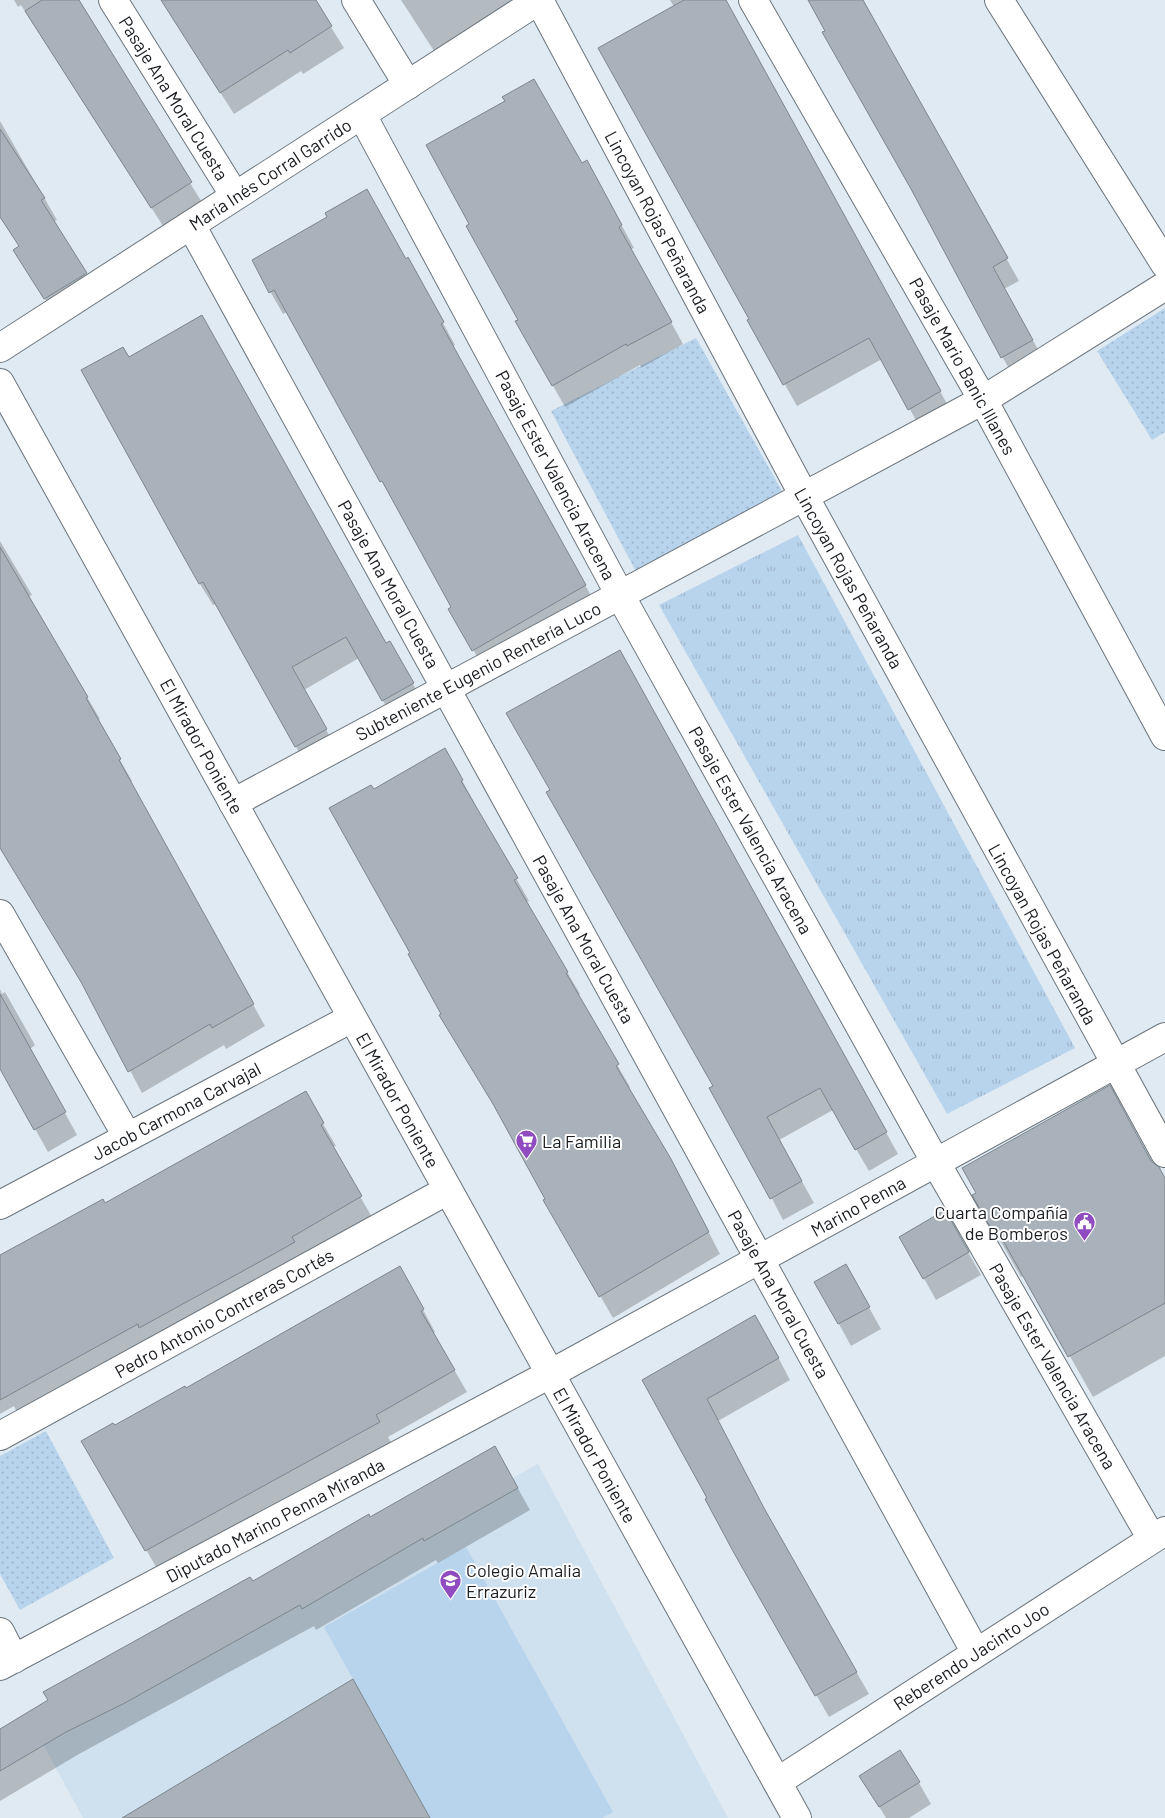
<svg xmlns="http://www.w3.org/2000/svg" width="1165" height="1818" viewBox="0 0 1165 1818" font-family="Barlow,sans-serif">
<defs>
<pattern id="grass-dots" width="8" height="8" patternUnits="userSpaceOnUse" patternTransform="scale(1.25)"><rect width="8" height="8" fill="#b8d4ed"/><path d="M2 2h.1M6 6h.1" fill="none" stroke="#9eb5cb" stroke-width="1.8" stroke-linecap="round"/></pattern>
<pattern id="park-tufts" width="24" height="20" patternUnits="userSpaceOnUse" patternTransform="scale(1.25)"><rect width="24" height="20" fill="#b8d4ed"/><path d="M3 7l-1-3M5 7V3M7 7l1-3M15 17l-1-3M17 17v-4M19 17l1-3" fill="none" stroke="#9eb5cb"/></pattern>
</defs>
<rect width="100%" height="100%" fill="#e0eaf2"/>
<!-- built -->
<path fill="#cfe0ee" d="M538,1464L728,1818H83L38,1735Z"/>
<!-- grass -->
<path fill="url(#grass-dots)" d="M1165,308V432L1152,440L1097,351Z
M696,338L787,500L641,581L551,411Z
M46,1431L114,1558L20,1610L0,1574V1456Z"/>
<!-- park -->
<path fill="url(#park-tufts)" d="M798,535L1075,1048L947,1114L659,605Z"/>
<!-- pitch -->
<path fill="#b8d4ed" d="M466,1547L613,1812L602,1818H430L324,1627Z"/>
<!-- shadow -->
<path fill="#0003" d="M14,0H77L203,204L165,229L21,5L18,7Z
M161,0H314L344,48L303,74L301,71L234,114Z
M401,0H526L436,54Z
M670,0H725L952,413L922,431L882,359L797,406L749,321L751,319L674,7Z
M810,0H862L1019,281L1004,289L1045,362L1015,379L979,316Z
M0,121L57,220L53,222L98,295L58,320L28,272L20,247L0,217Z
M582,165L599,184L634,248L631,249L683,344L641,368L640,365L565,407L517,322L520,320Z
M329,217L406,260L420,281L455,345L452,347L598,608L486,672L450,609L453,608L287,312L283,314L253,261Z
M128,358L386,644L402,664L425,706L395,722L359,658L304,690L338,751L308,768L216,604L213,605L200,584L83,370Z
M0,541L32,595L28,597L100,719L97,720L132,781L130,783L265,1026L226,1049L224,1045L142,1093L87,989L0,840Z
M632,673L898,1154L869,1171L833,1110L779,1140L814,1203L783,1220L714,1086L552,790Z
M457,771L474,802L473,803L529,901L526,902L580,994L577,996L630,1087L628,1089L683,1183L720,1254L613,1318L545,1201L547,1199L443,1014L412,954L373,790Z
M0,989L2,994L5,992L35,1045L30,1049L77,1135L48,1152L0,1066Z
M1109,1087L1165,1183V1356L1093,1397L1024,1275L1021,1277L974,1195Z
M305,1093L336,1146L332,1147L373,1219L20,1418L14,1406L0,1414V1256L105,1204Z
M945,1212L981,1275L936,1300L901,1237Z
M816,1282L858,1288L881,1329L851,1346Z
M412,1289L435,1332L433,1333L467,1392L388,1437L392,1444L159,1572L83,1441Z
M768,1338L790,1380L718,1421L776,1532L869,1694L829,1717L753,1585L644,1380Z
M507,1469L530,1510L438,1563L436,1560L316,1630L314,1626L79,1754L0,1801V1730L252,1583L370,1518Z
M861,1777L919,1783L931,1804L909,1818H886Z"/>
<!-- building -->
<path fill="#a9b2ba" stroke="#7c868d" d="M42,0H79L192,182L151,208L25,11Z
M161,0H316L332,26L290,53L288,50L220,93Z
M684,0H726L941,391L908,410L869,338L783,385L747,320L749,319L598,48Z
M808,0H863L1008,258L993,267L1033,340L1001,358L911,189L822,32L825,31Z
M534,79L582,163L587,160L622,225L619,227L672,322L627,346L626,344L552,386L515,321L518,320L466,226L469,224L426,145L505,101L502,97Z
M0,129L45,198L41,200L87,273L44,299L13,250L19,246L0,217Z
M367,189L406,259L408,257L444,322L441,324L586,585L472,651L448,609L451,607L382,481L380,482L274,290L269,293L252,260L327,217L325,213Z
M202,315L386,643L390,641L414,683L382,701L346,637L292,667L327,729L295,747L203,582L199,584L181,552L81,370L123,347L129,357Z
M0,547L88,697L86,698L121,759L119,760L254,1004L212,1028L210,1024L128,1072L81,982L0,848Z
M620,650L887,1132L855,1150L820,1088L767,1117L802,1181L770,1199L709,1088L713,1086L546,792L550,790L506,713Z
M445,748L463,780L461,781L518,878L514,880L568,972L566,973L619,1064L616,1066L671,1159L709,1232L599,1297L543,1200L545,1199L493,1104L439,1015L441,1014L408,954L410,953L329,808L371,785L374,789Z
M0,994L66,1112L34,1130L0,1069Z
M1110,1085L1151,1161L1159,1167L1165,1178V1303L1068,1357L1000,1235L996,1237L972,1195L976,1193L962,1168Z
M306,1091L324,1123L321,1125L362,1196L292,1237L295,1242L263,1260L139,1328L138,1324L0,1400V1255L103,1199L105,1203Z
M945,1210L969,1252L923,1279L899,1237Z
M846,1264L870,1307L838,1324L814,1282Z
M400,1266L424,1309L421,1311L455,1370L376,1415L380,1422L145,1551L81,1441L113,1423L115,1425L185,1386L186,1388Z
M755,1315L779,1358L707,1399L764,1508L857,1672L815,1696L734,1553L705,1499L707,1498L642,1380Z
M495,1446L518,1488L424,1541L423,1538L302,1609L300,1605L123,1704L66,1732L0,1771V1729L48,1700L43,1692L250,1577L253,1581L369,1514L370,1517Z
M353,1679L430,1818H122Z
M900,1750L920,1782L879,1807L859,1776Z"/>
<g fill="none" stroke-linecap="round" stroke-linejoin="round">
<defs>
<path id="minor" d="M113,0L235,196
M356,0L408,85
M539,0L804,496L1165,1153
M753,0L983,400L1165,736
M999,0L1165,264
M362,115L620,595L936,1163L1152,1539
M191,225L976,1653
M233,803L983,400L1165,286
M0,914L127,1136
M0,1205L352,1018
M0,1436L448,1190
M0,1632L14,1659
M0,1666L550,1374L1165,1037
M777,1782L1165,1531"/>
<path id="tertiary" d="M0,348L539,0
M0,383L797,1818"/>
</defs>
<!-- minor casing -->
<use href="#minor" stroke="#6b747c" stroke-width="30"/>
<!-- tertiary casing -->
<use href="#tertiary" stroke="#6b747c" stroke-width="30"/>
<!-- minor -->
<use href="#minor" stroke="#fff" stroke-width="28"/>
<!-- tertiary -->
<use href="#tertiary" stroke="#fff" stroke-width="28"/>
</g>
<!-- icons -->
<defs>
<symbol id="supermarket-pin" viewBox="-11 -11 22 30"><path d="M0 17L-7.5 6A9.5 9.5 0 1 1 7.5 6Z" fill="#8f4bbf" stroke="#fff"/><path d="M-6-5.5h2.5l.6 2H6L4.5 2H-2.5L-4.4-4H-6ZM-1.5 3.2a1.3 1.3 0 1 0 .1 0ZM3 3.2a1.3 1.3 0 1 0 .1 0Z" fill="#fff"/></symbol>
<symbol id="civic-pin" viewBox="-11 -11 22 30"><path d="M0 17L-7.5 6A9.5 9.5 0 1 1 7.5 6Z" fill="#8f4bbf" stroke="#fff"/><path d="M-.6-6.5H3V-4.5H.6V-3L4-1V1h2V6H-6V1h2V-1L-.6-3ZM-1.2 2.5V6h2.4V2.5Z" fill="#fff"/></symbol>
<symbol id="school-pin" viewBox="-11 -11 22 30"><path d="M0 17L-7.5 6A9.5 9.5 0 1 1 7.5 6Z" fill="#8f4bbf" stroke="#fff"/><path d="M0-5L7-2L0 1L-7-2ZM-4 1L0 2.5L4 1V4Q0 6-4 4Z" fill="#fff"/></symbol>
</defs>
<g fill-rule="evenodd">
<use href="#supermarket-pin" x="514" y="1128" width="25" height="34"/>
<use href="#civic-pin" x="1072" y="1210" width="25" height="34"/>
<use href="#school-pin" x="438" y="1568" width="25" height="34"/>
</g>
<g text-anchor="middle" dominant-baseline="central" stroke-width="4" stroke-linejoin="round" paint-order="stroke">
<!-- street labels -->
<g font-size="18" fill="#191c20" stroke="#fff">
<text transform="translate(174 98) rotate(58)">Pasaje Ana Moral Cuesta</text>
<text transform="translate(270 174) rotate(-33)">María Inés Corral Garrido</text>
<text transform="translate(658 222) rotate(62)">Lincoyan Rojas Peñaranda</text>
<text transform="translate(963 366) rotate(61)">Pasaje Mario Banic Illanes</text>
<text transform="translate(556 475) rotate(62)">Pasaje Ester Valencia Aracena</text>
<text transform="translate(849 578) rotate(61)">Lincoyan Rojas Peñaranda</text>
<text transform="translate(389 584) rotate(61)">Pasaje Ana Moral Cuesta</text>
<text transform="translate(478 671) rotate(-28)">Subteniente Eugenio Rentería Luco</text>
<text transform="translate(202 746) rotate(61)">El Mirador Poniente</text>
<text transform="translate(751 830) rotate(61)">Pasaje Ester Valencia Aracena</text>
<text transform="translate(1043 934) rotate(61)">Lincoyan Rojas Peñaranda</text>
<text transform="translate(584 939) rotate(61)">Pasaje Ana Moral Cuesta</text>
<text transform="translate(398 1100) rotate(61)">El Mirador Poniente</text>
<text transform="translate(176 1111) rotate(-28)">Jacob Carmona Carvajal</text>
<text transform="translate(858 1206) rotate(-29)">Marino Penna</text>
<text transform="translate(779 1294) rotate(61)">Pasaje Ana Moral Cuesta</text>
<text transform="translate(224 1313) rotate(-29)">Pedro Antonio Contreras Cortés</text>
<text transform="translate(1053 1366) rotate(60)">Pasaje Ester Valencia Aracena</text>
<text transform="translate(595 1455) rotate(61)">El Mirador Poniente</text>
<text transform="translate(275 1520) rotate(-28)">Diputado Marino Penna Miranda</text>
<text transform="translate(971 1656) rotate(-33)">Reberendo Jacinto Joo</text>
</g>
<!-- poi labels -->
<g font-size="18" fill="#191c20" stroke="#fff" text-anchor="start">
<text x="542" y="1141">La Familia</text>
<text x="1068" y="1212" text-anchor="end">Cuarta Compañía<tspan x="1068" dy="21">de Bomberos</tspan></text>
<text x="466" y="1570">Colegio Amalia<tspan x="466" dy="21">Errazuriz</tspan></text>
</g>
</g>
</svg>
